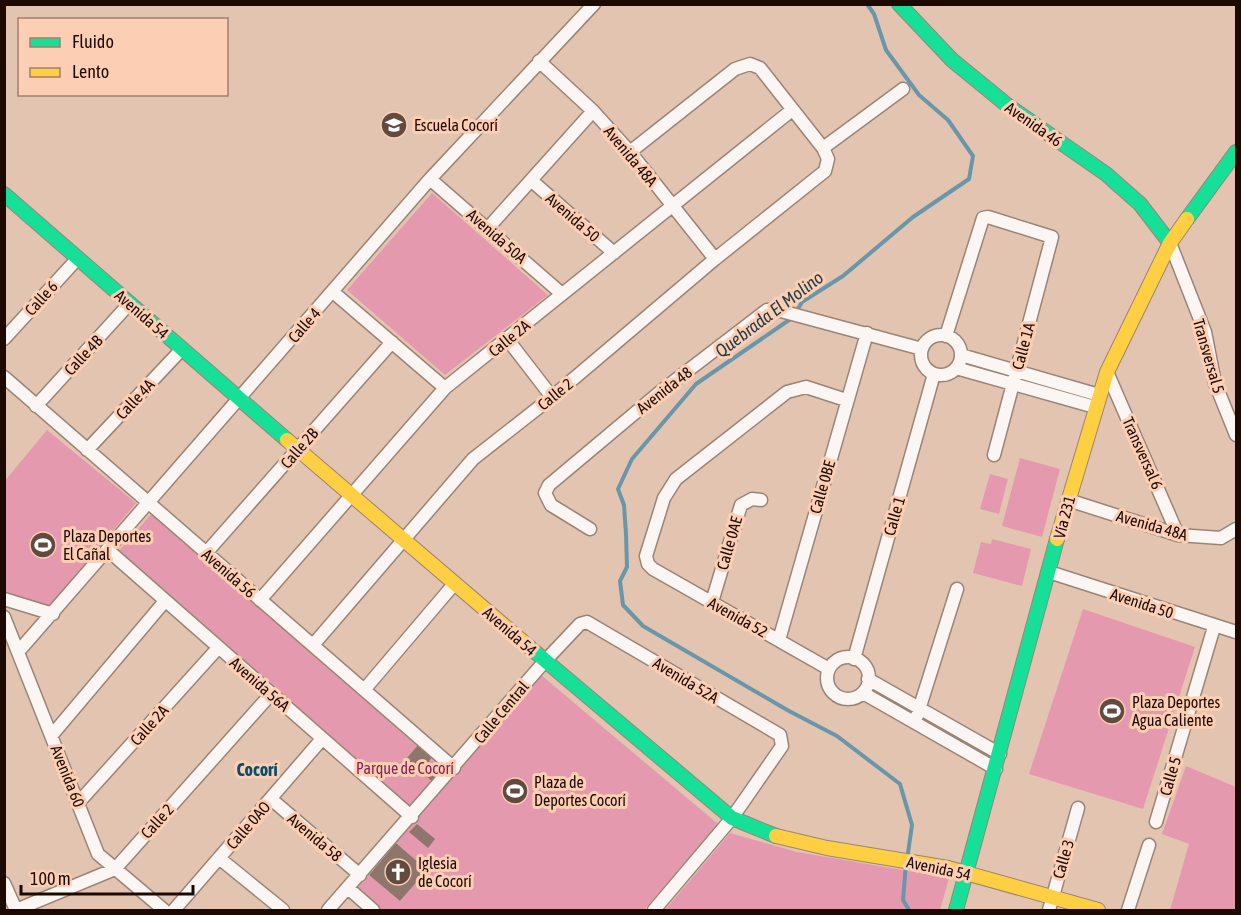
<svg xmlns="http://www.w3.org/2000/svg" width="1241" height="915" viewBox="0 0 1241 915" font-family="'Asap Condensed',sans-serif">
<rect width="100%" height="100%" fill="#e3c4b1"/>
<!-- green -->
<path fill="#e599ae" d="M432,193L548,295L445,375L347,290Z
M47,430L136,503L48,608L5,592L4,482Z
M1020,458L1060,469L1042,537L1002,526Z
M990,474L1008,479L999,514L980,509Z
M153,512L448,769L410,810L116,554Z
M992,539L1031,549L1022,586L973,573L981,542L991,544Z
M1083,609L1195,647L1143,809L1029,774Z
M541,675L718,824L644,910H378L355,890L369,875L400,901L427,870L396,843Z
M1186,766L1236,787V910H1170L1189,844L1162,834Z
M730,833L797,852L949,878L940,910H665Z"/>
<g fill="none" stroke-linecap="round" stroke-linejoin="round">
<!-- stream -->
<path stroke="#6a96a9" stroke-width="4" d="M796,312L802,302L843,276L913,217L969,179L973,156L948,120L919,95L886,50L874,14L867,4
M792,318L696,384L632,459L618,489L624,505L626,534L627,567L620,581L623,605L643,626L789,711L837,736L900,784L912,825L908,853
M906,864L903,900L909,910"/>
</g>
<!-- building -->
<path fill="#8f766c" d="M418,745L432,757L429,761L442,772L433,782L420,771L416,776L402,764Z
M417,824L435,839L428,848L409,832Z
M396,843L427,870L400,901L369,875Z"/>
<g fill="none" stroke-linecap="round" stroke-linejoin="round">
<defs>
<path id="street" d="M539,61L593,111L630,152L715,259
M823,148L903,89
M430,179L562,294
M532,181L614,253
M488,228L593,111
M1170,243L1205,332L1215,383L1236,435
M333,292L445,388
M921 355a20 20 0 1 1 40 0a20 20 0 1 1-40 0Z
M946,336L983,218L988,217L1052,237L994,455
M4,339L78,258
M508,340L552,397
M961,355L1099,395
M956,368L1095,407
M1107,372L1178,535
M4,377L454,768
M36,406L130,303
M87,450L182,349
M1068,500L1178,535L1221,538L1236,529
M590,529L551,505L545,493L549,485L660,392L767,310L781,311L922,349
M109,551L412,817
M206,553L392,342
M1049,572L1236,632
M4,599L53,614
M260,600L445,388L792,110
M712,602L741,505L752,499L761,500
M4,617L98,854L164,910
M779,640L867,333
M313,645L473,459L552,397L715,259L825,171L828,159L823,148L760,68L750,64L735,69L630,152
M18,652L430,179L594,4
M827 678a21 21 0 1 1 42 0a21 21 0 1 1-42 0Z
M854,659L934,374
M829,669L653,569L648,564L646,556L664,498L676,479L787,392L806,387L846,400
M868,679L1000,754
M364,690L455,583
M863,693L996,769
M917,716L957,589
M52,735L165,601
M271,799L360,875
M79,802L218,648
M1156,822L1214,627
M219,858L283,910
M4,883L16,910
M348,888L373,910
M16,910L115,869L271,694
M174,910L322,739
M328,910L545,661L580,624L587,622L780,735L782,746L732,818L654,910
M1049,910L1078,808
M1128,910L1149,845"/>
<path id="fast" d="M899,4L952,60L1007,105L1106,174L1140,204L1170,243
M4,194L287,440
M1187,219L1236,152
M528,646L732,818L776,836
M956,910L1057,539"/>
<path id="slow" d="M287,440L528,646
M1057,539L1107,372L1170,243L1187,219
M776,836L827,848L948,868L1098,910"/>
</defs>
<!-- street casing -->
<use href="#street" stroke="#9b8476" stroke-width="15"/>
<!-- fast casing -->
<use href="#fast" stroke="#9b8476" stroke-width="16"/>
<!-- slow casing -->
<use href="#slow" stroke="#9b8476" stroke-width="16"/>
<!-- street -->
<use href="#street" stroke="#fbf6f3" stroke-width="12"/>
<!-- fast -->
<use href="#fast" stroke="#16e098" stroke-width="14"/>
<!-- slow -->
<use href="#slow" stroke="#ffcf43" stroke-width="14"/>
</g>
<!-- icons -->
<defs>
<symbol id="school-disc" viewBox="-11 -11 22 22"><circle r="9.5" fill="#624a3f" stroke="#fcceb3"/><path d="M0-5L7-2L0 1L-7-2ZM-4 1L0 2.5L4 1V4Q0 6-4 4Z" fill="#fff"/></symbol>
<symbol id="stadium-disc" viewBox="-11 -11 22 22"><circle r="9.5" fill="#624a3f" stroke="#fcceb3"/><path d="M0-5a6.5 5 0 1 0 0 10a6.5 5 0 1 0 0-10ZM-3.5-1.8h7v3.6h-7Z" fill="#fff"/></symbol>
<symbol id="church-disc" viewBox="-11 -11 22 22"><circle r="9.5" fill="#624a3f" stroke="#fcceb3"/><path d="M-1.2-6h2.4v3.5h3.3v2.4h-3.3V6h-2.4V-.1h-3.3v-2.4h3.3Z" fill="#fff"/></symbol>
</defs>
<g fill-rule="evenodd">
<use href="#school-disc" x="379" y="110" width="30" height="30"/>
<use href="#stadium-disc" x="28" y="530" width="30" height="30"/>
<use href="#stadium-disc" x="1097" y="696" width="30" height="30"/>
<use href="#stadium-disc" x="500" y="776" width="30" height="30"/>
<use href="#church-disc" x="383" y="857" width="30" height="30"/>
</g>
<g text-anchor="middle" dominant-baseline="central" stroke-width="6" stroke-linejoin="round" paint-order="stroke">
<!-- street labels -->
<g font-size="16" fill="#1c0901" stroke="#fcceb3">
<text transform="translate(1034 124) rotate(35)">Avenida 46</text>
<text transform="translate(631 156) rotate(50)">Avenida 48A</text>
<text transform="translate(573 217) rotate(41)">Avenida 50</text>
<text transform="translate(497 236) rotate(41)">Avenida 50A</text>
<text transform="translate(41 298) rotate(-48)">Calle 6</text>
<text transform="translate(142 314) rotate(41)">Avenida 54</text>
<text transform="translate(304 325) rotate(-49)">Calle 4</text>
<text transform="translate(509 338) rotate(-39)">Calle 2A</text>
<text transform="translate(1023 346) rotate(-75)">Calle 1A</text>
<text transform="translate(83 355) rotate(-47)">Calle 4B</text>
<text transform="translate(1209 356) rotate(74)">Transversal 5</text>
<text transform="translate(664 390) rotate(-38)">Avenida 48</text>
<text transform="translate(555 394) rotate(-39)">Calle 2</text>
<text transform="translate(135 399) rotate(-47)">Calle 4A</text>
<text transform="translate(299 448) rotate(-49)">Calle 2B</text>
<text transform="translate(1143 453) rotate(66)">Transversal 6</text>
<text transform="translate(822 487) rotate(-74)">Calle 0BE</text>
<text transform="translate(894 516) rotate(-74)">Calle 1</text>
<text transform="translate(1064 517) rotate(-75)">Vía 231</text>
<text transform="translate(1152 525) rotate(16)">Avenida 48A</text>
<text transform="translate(729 543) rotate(-74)">Calle 0AE</text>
<text transform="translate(229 573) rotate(41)">Avenida 56</text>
<text transform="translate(1142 603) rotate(18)">Avenida 50</text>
<text transform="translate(738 617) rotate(29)">Avenida 52</text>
<text transform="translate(510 631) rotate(41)">Avenida 54</text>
<text transform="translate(686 680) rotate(31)">Avenida 52A</text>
<text transform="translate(260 684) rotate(41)">Avenida 56A</text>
<text transform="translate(501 712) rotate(-50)">Calle Central</text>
<text transform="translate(149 725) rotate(-48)">Calle 2A</text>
<text transform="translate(68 776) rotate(68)">Avenida 60</text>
<text transform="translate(1170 776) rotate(-74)">Calle 5</text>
<text transform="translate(157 821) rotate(-48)">Calle 2</text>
<text transform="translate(248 825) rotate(-49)">Calle 0AO</text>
<text transform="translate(315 837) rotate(40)">Avenida 58</text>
<text transform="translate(1063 859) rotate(-74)">Calle 3</text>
<text transform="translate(939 868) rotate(12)">Avenida 54</text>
</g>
<!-- poi labels -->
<g font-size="16" fill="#1c0901" stroke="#fcceb3" text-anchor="start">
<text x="414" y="125">Escuela Cocorí</text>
<text x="63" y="536">Plaza Deportes<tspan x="63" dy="18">El Cañal</tspan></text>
<text x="1132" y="702">Plaza Deportes<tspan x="1132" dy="18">Agua Caliente</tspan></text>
<text x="534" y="782">Plaza de<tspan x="534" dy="18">Deportes Cocorí</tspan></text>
<text x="418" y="863">Iglesia<tspan x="418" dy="18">de Cocorí</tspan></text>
</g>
<!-- park labels -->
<g font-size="16" fill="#852058" stroke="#fcceb3">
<text x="405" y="768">Parque de Cocorí</text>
</g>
<!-- water labels -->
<g font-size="18" font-style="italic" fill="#253d49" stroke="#fcceb3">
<text transform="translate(769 314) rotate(-37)">Quebrada El Molino</text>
</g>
<!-- neighbourhood labels -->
<g font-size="18" font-weight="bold" fill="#044f6c" stroke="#fcceb3">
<text x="257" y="769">Cocorí</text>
</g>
</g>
<!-- border -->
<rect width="1241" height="915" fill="none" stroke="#1c0901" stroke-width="12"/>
<!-- legend -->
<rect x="18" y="18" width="210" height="78" fill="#fcceb3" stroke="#a27f6c" stroke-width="1.5"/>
<rect x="30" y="38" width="30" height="9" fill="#16e098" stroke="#a27f6c" stroke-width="1.5"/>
<text x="72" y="48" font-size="18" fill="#1c0901">Fluido</text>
<rect x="30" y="68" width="30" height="9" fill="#ffcf43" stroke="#a27f6c" stroke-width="1.5"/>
<text x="72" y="78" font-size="18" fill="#1c0901">Lento</text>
<!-- scale -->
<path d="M21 885v9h172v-9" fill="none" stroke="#1c0901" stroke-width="3"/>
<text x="30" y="885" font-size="18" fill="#1c0901" stroke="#fcceb3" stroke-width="4.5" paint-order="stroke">100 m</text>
</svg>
